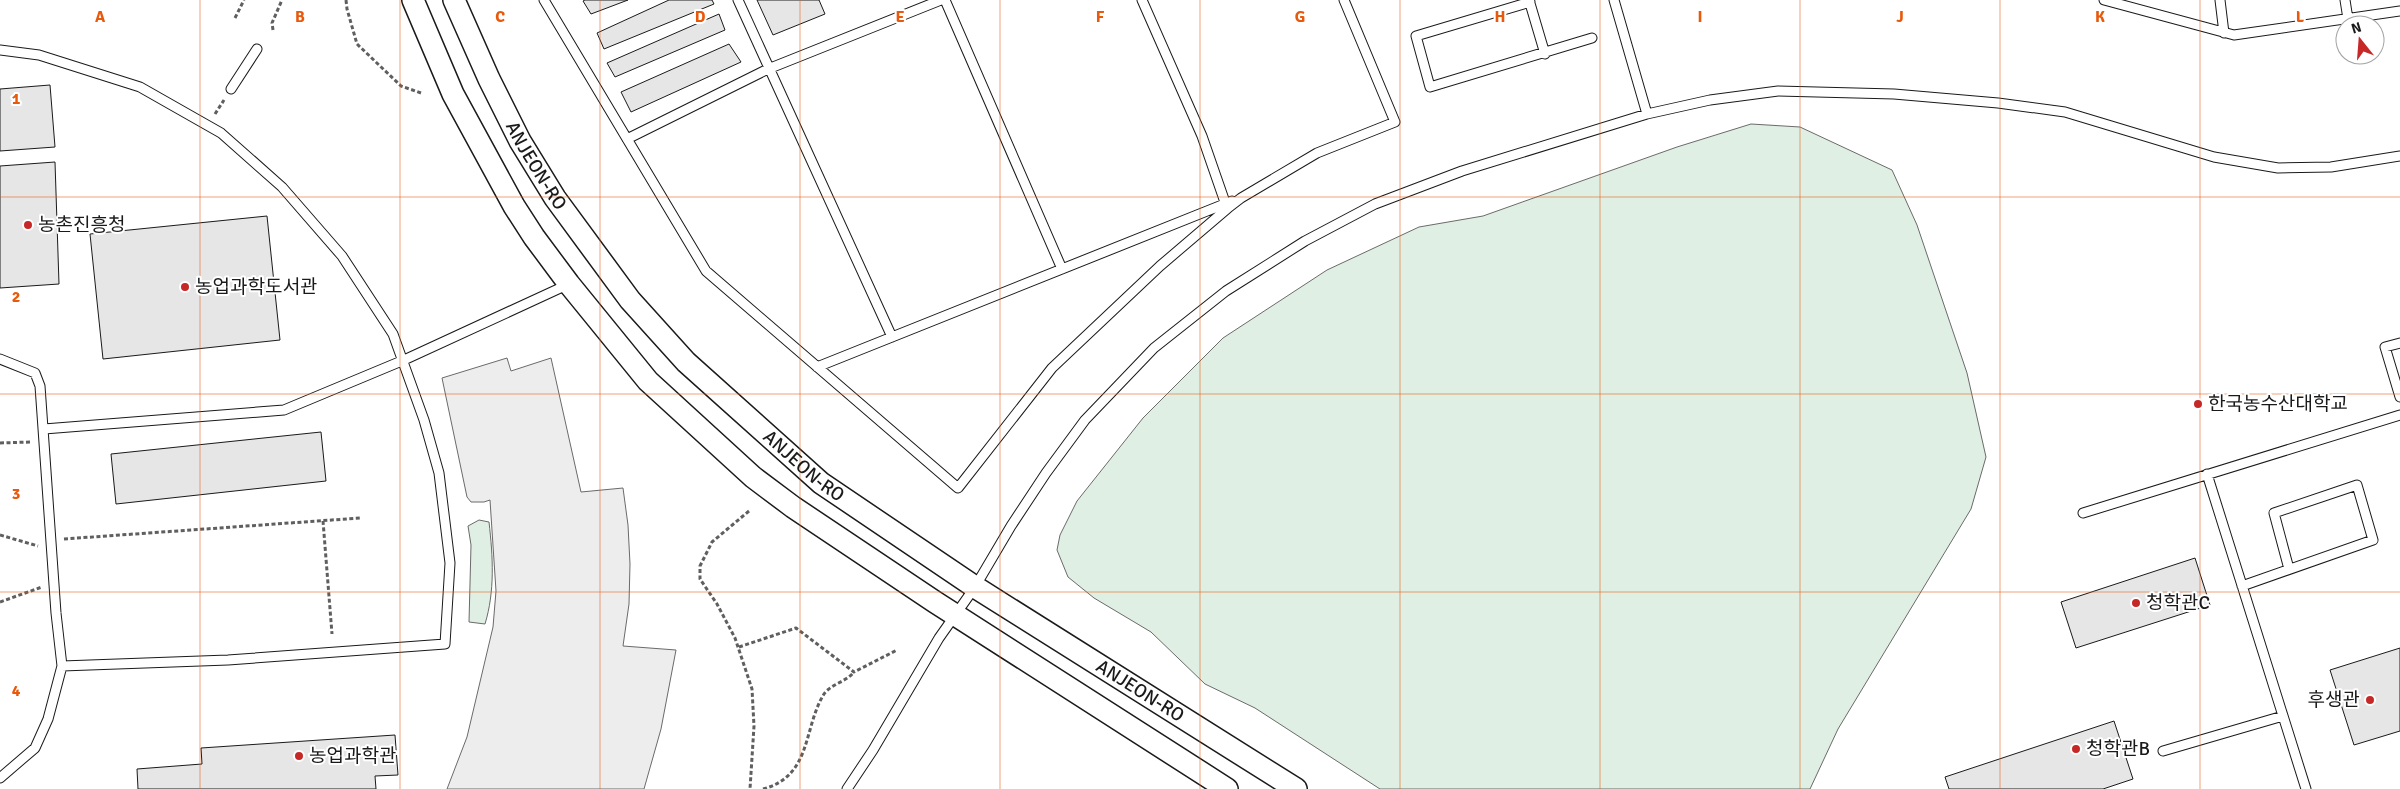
<svg xmlns="http://www.w3.org/2000/svg" width="2400" height="789" viewBox="0 0 2400 789" font-family="Signika,'Noto Sans KR',sans-serif">
<rect width="100%" height="100%" fill="#fff"/>
<!-- green -->
<path fill="#e0efe3" stroke="#6a6a6a" d="M1751,124L1800,127L1892,170L1917,225L1967,373L1986,457L1971,509L1838,729L1810,789H1380L1255,708L1205,684L1151,632L1094,598L1068,577L1057,550L1060,535L1077,501L1143,418L1223,338L1327,270L1419,227L1483,216L1677,147Z
M479,520L489,522C493,557 495,591 485,624L469,622L471,545L468,526Z"/>
<!-- parking -->
<path fill="#ededed" stroke="#6a6a6a" d="M507,358L511,371L551,358L581,492L623,488L628,525L630,564L629,604L623,646L676,650L661,729L644,789H447L467,737L493,627L496,591L490,500L484,502H471L467,497L442,378Z"/>
<!-- building -->
<path fill="#e6e6e6" stroke="#1a1a1a" d="M585,0H628L591,14L583,1Z
M669,0H712L714,4L604,49L597,33Z
M757,0H819L825,14L773,35Z
M719,14L725,30L615,77L607,63Z
M729,44L741,62L631,112L621,92Z
M50,85L55,147L0,151V89Z
M55,162L59,284L0,288V166Z
M267,216L280,340L103,359L90,234Z
M321,432L326,481L116,504L111,454Z
M2195,558L2210,605L2076,648L2061,602Z
M2400,648V731L2354,745L2330,670Z
M2114,721L2133,779L2103,789H1949L1945,777Z
M395,735L398,775L375,776L376,789H138L137,769L202,764L201,748Z"/>
<g fill="none" stroke-linecap="round" stroke-linejoin="round">
<defs>
<path id="service" d="M544,0L706,271L958,488L1052,368L1160,266L1228,208L1241,198L1317,153L1395,122L1344,0
M738,0L892,337
M945,0L1062,269
M1142,0L1202,136L1227,208
M1529,0L1545,54
M1614,0L1647,114
M2104,0L2234,35L2400,11
M2220,0L2224,33
M2345,0L2348,19
M1530,2L1416,36L1430,87L1592,38
M0,50L39,55L140,87L221,133L282,187L342,256L393,334L424,420L439,473L450,563L445,644L228,660L62,666
M231,89L257,49
M627,139L768,69L941,0
M2400,343L2385,347L2400,397
M0,359L35,373L40,386L56,613L62,666L48,719L35,748L0,778
M817,367L1232,201
M44,429L284,410L404,360L569,284
M2207,474L2306,789
M2083,513L2400,415
M2242,586L2373,540L2357,485L2274,513L2289,569
M2163,751L2283,716
M847,789L873,750L939,638L975,587L1011,526L1046,473L1085,420L1154,348L1226,291L1305,241L1375,204L1462,171L1647,114L1710,100L1778,91L1894,94L1998,103L2065,112L2214,157L2278,168L2331,167L2400,156"/>
<g id="tertiary">
<path d="M413,0L453,94L514,206L534,237L569,284L648,381L753,477L793,507L935,602L1227,789"/>
<path id="s1" d="M454,0L489,79L520,141L555,198L630,300L686,362L821,483L975,587L1296,789"/>
</g>
</defs>
<!-- service casing -->
<use href="#service" stroke="#1a1a1a" stroke-width="11"/>
<!-- tertiary casing -->
<use href="#tertiary" stroke="#1a1a1a" stroke-width="24"/>
<!-- path -->
<path stroke="#5f5f5f" stroke-width="3" stroke-dasharray="4 2.5" stroke-linecap="butt" d="M346,0L347,9L357,44L401,86L421,93
M235,18L244,0
M273,30L272,23L282,0
M215,114L224,100
M0,443L30,442
M749,511L712,542L700,566V579L717,604L735,638L752,689L754,726L750,789
M323,521L332,634
M0,535L38,546
M64,539L360,518
M0,602L42,587
M739,647L796,628L854,672L897,650
M763,789C812,776 803,728 824,694C831,684 846,682 854,672"/>
<!-- service -->
<use href="#service" stroke="#fff" stroke-width="9"/>
<!-- tertiary -->
<use href="#tertiary" stroke="#fff" stroke-width="21"/>
</g>
<!-- grid -->
<path fill="none" stroke="#e8590c" stroke-width="1" stroke-opacity="0.55" d="M200,0V789M400,0V789M600,0V789M800,0V789M1000,0V789M1200,0V789M1400,0V789M1600,0V789M1800,0V789M2000,0V789M2200,0V789M0,197H2400M0,394H2400M0,592H2400"/>
<!-- markers -->
<g fill="#c62828" stroke="#fff" stroke-width="2">
<circle cx="28" cy="225" r="5"/>
<circle cx="185" cy="287" r="5"/>
<circle cx="2198" cy="404" r="5"/>
<circle cx="2136" cy="603" r="5"/>
<circle cx="2370" cy="700" r="5"/>
<circle cx="2076" cy="749" r="5"/>
<circle cx="299" cy="756" r="5"/>
</g>
<g text-anchor="middle" dominant-baseline="central" stroke-width="4" stroke-linejoin="round" paint-order="stroke">
<!-- street labels -->
<g font-size="19" fill="#1a1a1a" stroke="#fff">
<text stroke="none"><textPath href="#s1" startOffset="185">ANJEON-RO</textPath></text>
<text stroke="none"><textPath href="#s1" startOffset="590">ANJEON-RO</textPath></text>
<text stroke="none"><textPath href="#s1" startOffset="995">ANJEON-RO</textPath></text>
</g>
<!-- poi labels -->
<g font-size="19" fill="#1a1a1a" stroke="#fff" text-anchor="start">
<text x="38" y="225">농촌진흥청</text>
<text x="195" y="287">농업과학도서관</text>
<text x="2208" y="404">한국농수산대학교</text>
<text x="2146" y="603">청학관C</text>
<text x="2360" y="700" text-anchor="end">후생관</text>
<text x="2086" y="749">청학관B</text>
<text x="309" y="756">농업과학관</text>
</g>
</g>
<g font-size="16" text-anchor="middle" font-weight="bold" fill="#e8590c" stroke="#fff" stroke-width="4" stroke-linejoin="round" paint-order="stroke">
<text x="100" y="22">A</text>
<text x="300" y="22">B</text>
<text x="500" y="22">C</text>
<text x="700" y="22">D</text>
<text x="900" y="22">E</text>
<text x="1100" y="22">F</text>
<text x="1300" y="22">G</text>
<text x="1500" y="22">H</text>
<text x="1700" y="22">I</text>
<text x="1900" y="22">J</text>
<text x="2100" y="22">K</text>
<text x="2300" y="22">L</text>
<text x="16" y="104">1</text>
<text x="16" y="302">2</text>
<text x="16" y="499">3</text>
<text x="16" y="696">4</text>
</g>
<!-- north arrow -->
<g transform="translate(2360 40) rotate(343)"><circle r="24" fill="#ffffff" stroke="#a3a3a3"/>
<path d="M0-4L9 19L0 12L-9 19Z" fill="#c62828"/>
<text y="-8" font-size="14" font-weight="bold" text-anchor="middle" fill="#1a1a1a">N</text>
</g>
</svg>
